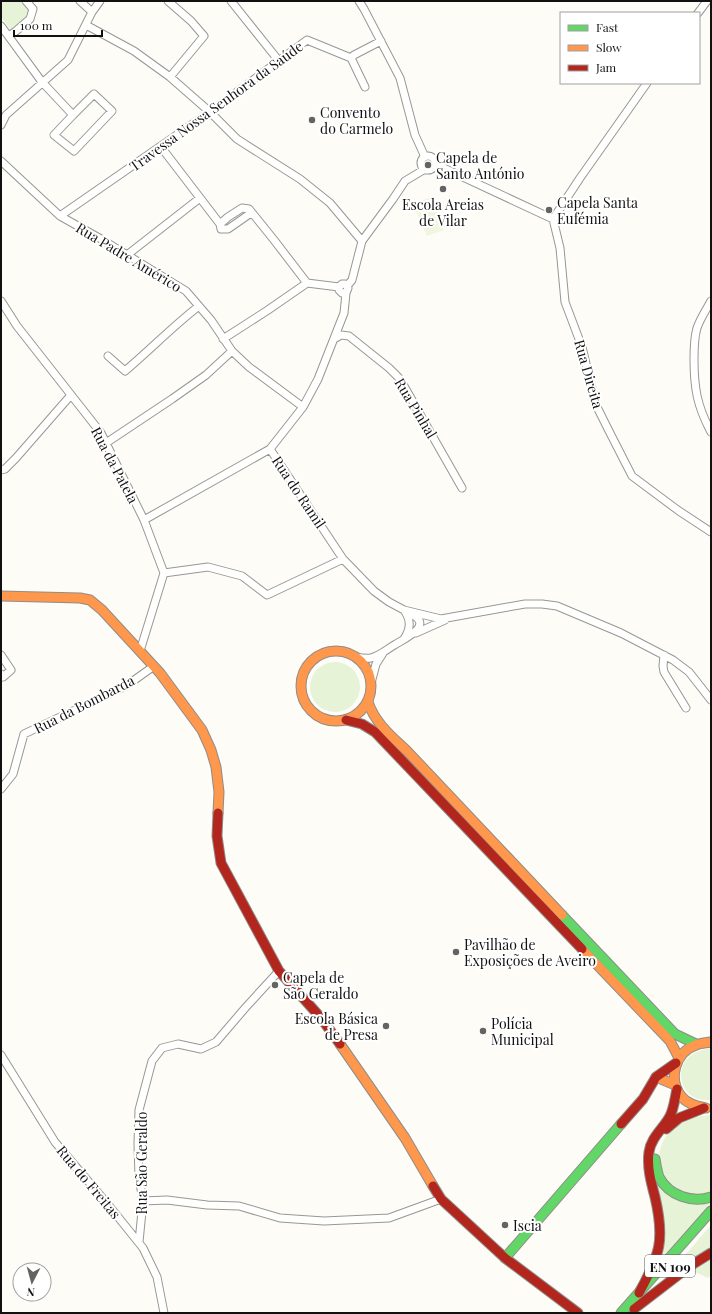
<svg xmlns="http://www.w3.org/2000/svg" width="712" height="1314" viewBox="0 0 712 1314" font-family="'Playfair Display',serif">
<rect width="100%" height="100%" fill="#fdfcf7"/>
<!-- green -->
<path fill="#e7f3d7" d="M1,1H21L29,11V16L10,29L1,17Z
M310 687a25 25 0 1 1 50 0a25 25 0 1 1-50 0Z
M707,1049H711V1100C676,1104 668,1055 707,1049Z
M711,1115V1191C705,1194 700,1194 693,1194C678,1194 668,1187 663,1172C662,1168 659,1162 659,1158C661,1129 685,1116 711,1115Z
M654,1171L663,1188L711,1200V1205L660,1264Z
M711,1225V1250L662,1282Z
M711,1260V1275L708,1278L693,1271Z"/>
<!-- pitch -->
<path fill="#f0f6e1" d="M431,197L444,230L427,236L413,204Z"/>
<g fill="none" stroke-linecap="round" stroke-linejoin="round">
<defs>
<path id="street" d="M80,1L92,12
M168,1L191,21L204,36L170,77
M231,1L279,61
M359,1L364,9L400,78L415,135L425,157
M698,13L707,1
M86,25L134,51L170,77L210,112L237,139L300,179L330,203L362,241
M1,26L42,82L73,115L54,135L74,151L112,111L94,94L73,115
M9,36L16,31L30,19L33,9L26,1
M351,58L354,55L381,41
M1,125L6,115L68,60L92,12L100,1
M161,147L220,224L228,217L242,208L249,209L274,240L307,283
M421 163a7 7 0 1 1 14 0a7 7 0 1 1-14 0Z
M1,161L60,216L101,239L186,291L211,320L232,351L249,367L303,407
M435,164L553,219
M60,216L210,112L307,40L351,58L365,87
M553,219L560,248L565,302L582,347L596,405L609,431L632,476L679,511L711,532
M553,219L580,178L647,83
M220,224L221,229H228L251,213
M127,255L200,198
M347,286L352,280L362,241L393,199L405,181L425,169
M346,293H342L339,290V287L342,284H345L348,288L346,293L344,313L318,379L303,407L270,449L343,559L374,591L389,602L404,610L441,619L525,604H542L557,606L621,633L673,660L689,672L711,700
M1,301L17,326L101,433L144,520L164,573L140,651
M711,301C706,310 700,319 697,328C694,338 694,349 694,359C694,388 697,406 711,432
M223,339L268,310L307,283L339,287
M334,339L341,335L349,336L389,368L400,379L462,488
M108,356L125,371C150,350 173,326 199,306
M106,443L172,399L206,375L232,351
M1,470L5,469L16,458L71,395
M144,520L270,449
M164,573L208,567L242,576L267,595L343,559
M416,633L445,620
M404,639C411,628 411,620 404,610
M1,655L11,670L3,677L1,674
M664,655L663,666L664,672L686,708
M356,657C361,658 366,659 371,658C381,655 387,649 396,644C406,638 434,625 411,614
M371,683L376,664L383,653
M1,789L13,774L24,734L126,686L154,666
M1,1055L55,1142L110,1207L143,1248L157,1277L164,1313
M143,1201L167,1200L207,1205L239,1206L280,1218L324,1221L389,1218L441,1199
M139,1242L143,1201L139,1177L138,1144L139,1110L152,1061L162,1048L178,1044L201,1049L216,1042L246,1007L279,971"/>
<path id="fast" d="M562,915L675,1034L696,1044
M655,1159C656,1165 657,1172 659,1177C669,1196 692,1203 711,1197
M505,1258L621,1124
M621,1313L711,1211"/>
<path id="slow" d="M1,596L80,598L90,600L102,610L160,673L202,730L211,750L216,767L219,792L218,813
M301 686a35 35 0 1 1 70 0a35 35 0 1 1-70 0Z
M368,702C375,723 391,736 407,751L562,915
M582,949L670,1041L679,1058
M340,1044L405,1138L433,1186
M656,1077L675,1085
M706,1108C697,1106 687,1104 681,1096C668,1079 675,1052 696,1045C700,1043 706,1043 711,1042"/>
<path id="jam" d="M346,720L362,724L375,732L582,949
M218,813L217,836L221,863L279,971L321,1018L340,1044
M621,1124L643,1099L656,1077L676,1063
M666,1129L679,1118L704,1108
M433,1186L441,1199L505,1258L578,1313
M639,1293C660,1255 665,1240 655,1197C651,1182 647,1167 649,1152C651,1137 664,1128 670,1116C674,1108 675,1098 677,1089
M634,1309L690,1266L711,1253"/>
</defs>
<!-- street casing -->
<use href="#street" stroke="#979795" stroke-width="9"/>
<!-- fast casing -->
<use href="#fast" stroke="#8e8d8b" stroke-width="11"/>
<!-- slow casing -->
<use href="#slow" stroke="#8e8d8b" stroke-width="11"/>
<!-- jam casing -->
<use href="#jam" stroke="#8e8d8b" stroke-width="11"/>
<!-- street -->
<use href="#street" stroke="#fffffe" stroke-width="7"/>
<!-- fast -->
<use href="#fast" stroke="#63d668" stroke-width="9"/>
<!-- slow -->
<use href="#slow" stroke="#ff974d" stroke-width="9"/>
<!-- jam -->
<use href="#jam" stroke="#b3261e" stroke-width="9"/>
</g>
<!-- markers -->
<g fill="#646362" stroke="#fff" stroke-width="1.5">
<circle cx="312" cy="120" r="4"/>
<circle cx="428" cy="165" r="4"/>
<circle cx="443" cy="189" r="4"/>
<circle cx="549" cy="210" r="4"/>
<circle cx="456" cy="952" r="4"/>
<circle cx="275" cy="985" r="4"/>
<circle cx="386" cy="1026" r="4"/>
<circle cx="483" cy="1031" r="4"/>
<circle cx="505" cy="1225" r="4"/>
</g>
<g text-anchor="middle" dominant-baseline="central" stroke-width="4" stroke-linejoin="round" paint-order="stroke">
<!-- shield labels -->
<rect fill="#fff" stroke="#585858" stroke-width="1" x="645" y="1255" width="50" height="22" rx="3"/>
<g font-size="13" font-weight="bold" fill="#111">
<text x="670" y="1266">EN 109</text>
</g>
<!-- street labels -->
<g font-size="14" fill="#111" stroke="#fff">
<text transform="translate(216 106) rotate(-36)">Travessa Nossa Senhora da Saúde</text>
<text transform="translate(129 257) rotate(31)">Rua Padre Américo</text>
<text transform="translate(589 374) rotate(74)">Rua Direita</text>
<text transform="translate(416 408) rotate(59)">Rua Pinhal</text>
<text transform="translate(115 465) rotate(62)">Rua da Patela</text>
<text transform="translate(299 492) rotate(56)">Rua do Ramil</text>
<text transform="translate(84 704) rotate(-27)">Rua da Bombarda</text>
<text transform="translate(141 1163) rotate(-90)">Rua São Geraldo</text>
<text transform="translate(89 1182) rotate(50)">Rua do Freitas</text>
</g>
<!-- poi labels -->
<g font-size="14" fill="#111" stroke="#fff" text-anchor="start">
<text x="320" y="112">Convento<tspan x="320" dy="16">do Carmelo</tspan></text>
<text x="436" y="157">Capela de<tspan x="436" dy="16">Santo António</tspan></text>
<text x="557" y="202">Capela Santa<tspan x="557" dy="16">Eufémia</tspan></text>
<text x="443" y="204" text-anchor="middle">Escola Areias<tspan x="443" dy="16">de Vilar</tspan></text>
<text x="464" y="944">Pavilhão de<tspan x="464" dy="16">Exposições de Aveiro</tspan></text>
<text x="283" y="977">Capela de<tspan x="283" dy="16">São Geraldo</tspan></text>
<text x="378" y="1018" text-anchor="end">Escola Básica<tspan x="378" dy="16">de Presa</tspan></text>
<text x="491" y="1023">Polícia<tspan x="491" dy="16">Municipal</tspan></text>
<text x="513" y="1225">Iscia</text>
</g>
</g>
<!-- border -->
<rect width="712" height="1314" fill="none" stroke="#111111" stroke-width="4"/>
<!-- legend -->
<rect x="560" y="12" width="140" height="72" fill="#ffffff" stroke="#a0a0a0"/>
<rect x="568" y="25" width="20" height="6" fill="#63d668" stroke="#a0a0a0"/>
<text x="596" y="32" font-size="12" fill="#111111">Fast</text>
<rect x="568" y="45" width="20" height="6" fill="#ff974d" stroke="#a0a0a0"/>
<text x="596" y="52" font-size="12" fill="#111111">Slow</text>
<rect x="568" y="65" width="20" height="6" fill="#b3261e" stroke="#a0a0a0"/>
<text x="596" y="72" font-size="12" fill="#111111">Jam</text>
<!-- north arrow -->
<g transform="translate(32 1282) rotate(186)"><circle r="19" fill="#ffffff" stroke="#a0a0a0"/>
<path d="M0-3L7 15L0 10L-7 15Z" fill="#646362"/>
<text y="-6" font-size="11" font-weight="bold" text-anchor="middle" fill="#111111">N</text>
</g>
<!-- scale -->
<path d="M14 30v6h88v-6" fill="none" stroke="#111111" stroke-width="2"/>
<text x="20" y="30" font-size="12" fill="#111111" stroke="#ffffff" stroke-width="3" paint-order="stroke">100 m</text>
</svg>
